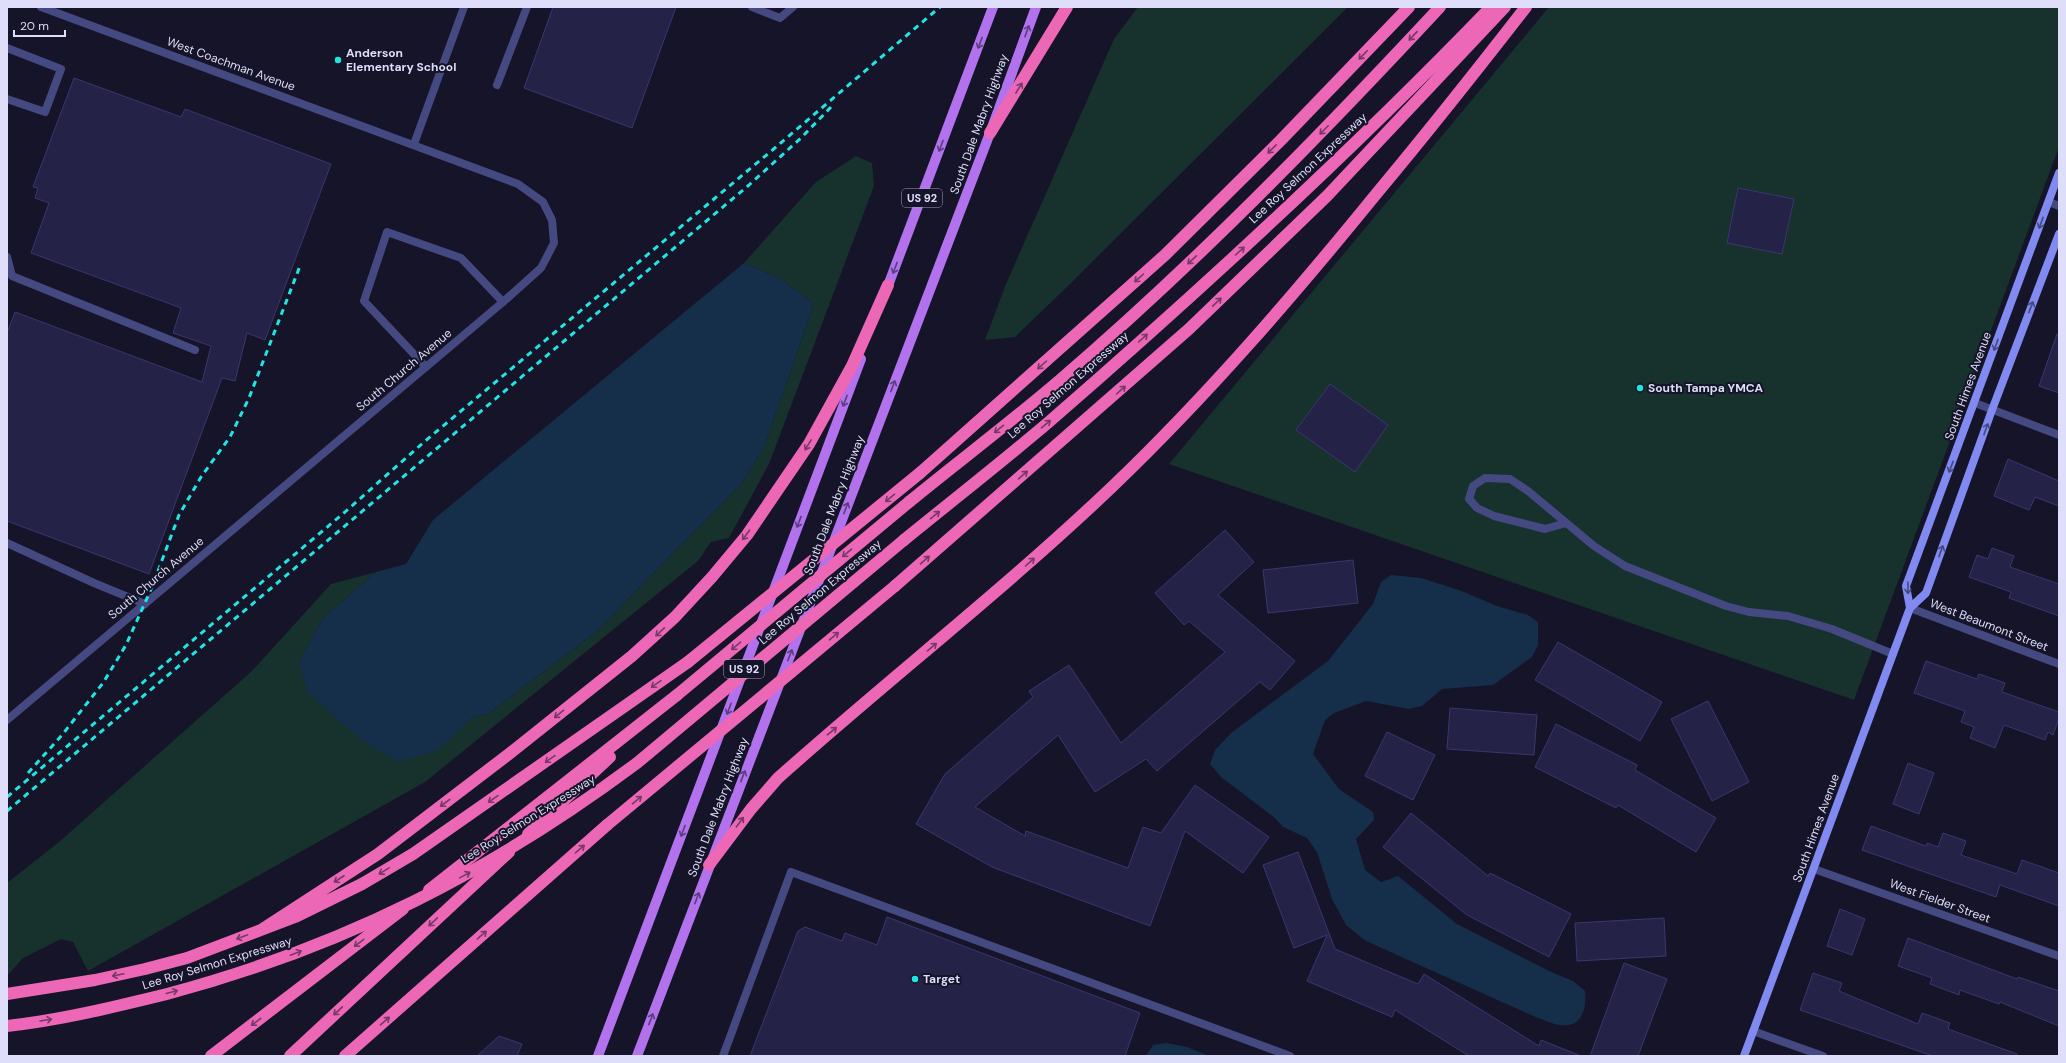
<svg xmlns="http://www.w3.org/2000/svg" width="2066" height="1063" viewBox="0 0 2066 1063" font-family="'DM Sans',sans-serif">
<rect width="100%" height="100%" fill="#151428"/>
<!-- green -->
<path fill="#17312d" d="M1138,7H1348L1070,284L1015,337L985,340L1006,284L1114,39Z
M1549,7H2059V147L1854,700L1169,464Z
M856,156L872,163L874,186L769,464L729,538L711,542L698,561L425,782L88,971L73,942L61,939L23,958L7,976V883L59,842L252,671L331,584L376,572L323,618L299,662L438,749L473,717L488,714L596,632L742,483L764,447L814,304L779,278L744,263L816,182Z"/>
<!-- water -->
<path fill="#152f4a" d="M744,263L779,278L814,304L764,447L742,483L596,632L488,714L473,717L438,750L399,762L363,741L308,693L299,662L323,618L376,572L406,564L433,520Z
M1391,575L1421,578L1459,590L1497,606L1528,615L1538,622V645L1532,657L1493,685L1442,689L1422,706L1409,709L1366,701L1334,713L1325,720L1313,754L1339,789L1373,812L1374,820L1356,839L1365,870L1381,882L1398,876L1457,924L1551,972L1573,981L1585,991C1587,1008 1582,1029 1559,1025C1552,1024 1545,1020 1538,1018L1366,941L1346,925L1332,899L1317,852L1307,838L1283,827L1275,818L1221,777L1210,764L1215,750L1231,733L1328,661L1373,604L1381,582Z
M1166,1043L1187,1047L1209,1056H1146L1153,1045Z"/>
<!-- building -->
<path fill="#252247" stroke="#3b3670" d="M553,7H676L632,128L524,88Z
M74,78L181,117L185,109L331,164L265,340L247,333L235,381L222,378L149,574L7,521V333L15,312L202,382L211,346L173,333L181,308L31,253L49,203L35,198L38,188L33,187Z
M1738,188L1794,199L1782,254L1727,243Z
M2057,334H2059V393L2039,386Z
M1330,384L1388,425L1355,472L1296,430Z
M2008,459L2059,481V506L2035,497L2029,510L1994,496Z
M1225,530L1254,562L1218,595L1295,661L1270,690L1260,682L1157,771L1146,759L1095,792L1058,735L975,807L1025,836L1026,831L1128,868L1143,827L1161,833L1195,785L1269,837L1243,873L1185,831L1150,926L992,867L916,824L945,774L1033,697L1029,691L1069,665L1121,743L1225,652L1189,621L1184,625L1155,593Z
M1992,548L2014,556L2010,567L2059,584V616L2009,598L2011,592L1969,577L1977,555L1988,559Z
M1353,560L1358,603L1268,613L1263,570Z
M1558,642L1662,702L1640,741L1535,680Z
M1926,661L1977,679L1979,674L2005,683L2002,692L2059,712V718L2053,735L2048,732L2045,740L2004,725L1995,748L1970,738L1974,727L1961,722L1965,711L1914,693Z
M1708,701L1749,782L1712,801L1671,719Z
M1450,708L1537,715L1534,755L1447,749Z
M1556,724L1637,765L1635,770L1716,818L1696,852L1618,805L1616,808L1535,767Z
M1387,732L1435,755L1413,800L1365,776Z
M1908,763L1934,773L1919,814L1893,804Z
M1411,813L1488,876L1490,873L1571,914L1549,957L1467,915L1383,847Z
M1871,826L1926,846L1927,843L1938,847L1943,833L1966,841L1961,855L2017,874L2022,860L2059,873V906L2000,885L1996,897L1862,850Z
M1298,852L1335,949L1418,984L1424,974L1539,1046L1541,1040L1581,1056H1469L1395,1010L1392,1017L1307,981L1327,935L1294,948L1263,865Z
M1840,909L1865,919L1852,955L1827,946Z
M887,917L1140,1013L1125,1056H750L798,931L805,927L842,941L845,933L877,945Z
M1664,918L1666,956L1577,961L1575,923Z
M1908,938L2017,979L2018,977L2059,991V1026L2000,1002L1999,1004L1960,990L1959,995L1930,984L1932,978L1898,966Z
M1624,963L1667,979L1638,1056H1590Z
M1813,973L1842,983L1839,991L1918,1024L1922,1013L1950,1023L1948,1029L2017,1054V1056H1933L1800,1010Z
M499,1036L522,1044L517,1056H477Z"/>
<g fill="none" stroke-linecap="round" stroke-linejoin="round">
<!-- lane -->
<path stroke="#444981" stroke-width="8" d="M752,7L780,18L793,7
M7,48L61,69L45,112L7,99
M497,85L527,7
M7,257L12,276L195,350
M426,367L364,301L387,232L461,258L503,302
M1566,523L1545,529L1494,516L1477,508L1469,499L1473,486L1485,478L1510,479L1528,491L1594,546L1625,566L1726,606L1749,612L1788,616L1832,629L1893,654
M7,543L94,583L145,604
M723,1056L791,872L1290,1056"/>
<!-- street -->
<path stroke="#444981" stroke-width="8" d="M414,144L464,7
M2049,202L2059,206
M1975,403L2059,435
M1910,608L2059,664
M7,720L503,302L541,268L554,243L552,220L543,202L518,184L41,7
M1814,869L2059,956
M1753,1031L1823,1056"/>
<!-- secondary -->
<path stroke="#808af0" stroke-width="8" d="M1910,608L1906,586L2059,173
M1744,1056L1910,608L1926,593L1992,410L2059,234"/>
<!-- primary -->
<path stroke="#b272ee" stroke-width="10" d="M886,291L993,7
M598,1056L861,359
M637,1056L990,133L1036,7"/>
<!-- highway -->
<path stroke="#ed67b7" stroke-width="12" d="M990,133L1067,7
M920,473L1165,255L1280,141L1409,7
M909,502C959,461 1011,422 1060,380C1195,264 1319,137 1440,7
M904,540C953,500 1002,462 1050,421C1202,289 1351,152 1491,7
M895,586L1189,329L1327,196L1505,7
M528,834L610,757
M709,865L751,809L778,778C889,679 1006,588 1113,486C1208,395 1294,295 1377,193C1428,132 1477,70 1526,7
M429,890L677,695
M261,930L378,854L509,754L632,656L675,617L712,577L747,535L809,444L852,366L888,285
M7,994L95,980L145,969L187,958L295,917L362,884L413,854L688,662
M211,1056L403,909
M290,1056L509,852
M345,1056L607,825"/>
<!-- rail -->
<path stroke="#21e5e2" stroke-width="3" stroke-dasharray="6 5" stroke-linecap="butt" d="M28,773L62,735L103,683L126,645L152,587L179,515L201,477L230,437L249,398L300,266
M7,797L345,512L424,442L776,147L940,7
M7,811L749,185L801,138L832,106"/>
<!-- highway-bridge -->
<path stroke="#ed67b7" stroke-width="12" d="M688,662L920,473
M677,695L909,502
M607,825L895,586
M7,1026C61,1020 114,1007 167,994C343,947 491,872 637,763L904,540"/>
</g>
<!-- one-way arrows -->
<defs><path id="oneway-shaft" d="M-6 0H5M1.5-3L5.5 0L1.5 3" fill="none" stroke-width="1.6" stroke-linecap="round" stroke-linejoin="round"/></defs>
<g stroke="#5c3e81">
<use href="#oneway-shaft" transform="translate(1027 31) rotate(-70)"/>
<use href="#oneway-shaft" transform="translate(980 43) rotate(111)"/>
<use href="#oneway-shaft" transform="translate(941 146) rotate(111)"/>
<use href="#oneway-shaft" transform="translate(895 268) rotate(111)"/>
<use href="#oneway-shaft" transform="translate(893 386) rotate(-69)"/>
<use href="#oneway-shaft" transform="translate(845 401) rotate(111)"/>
<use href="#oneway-shaft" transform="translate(846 508) rotate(-69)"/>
<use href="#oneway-shaft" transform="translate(799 522) rotate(111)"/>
<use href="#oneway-shaft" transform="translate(790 655) rotate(-69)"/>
<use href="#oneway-shaft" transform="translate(729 709) rotate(111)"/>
<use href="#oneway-shaft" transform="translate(743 776) rotate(-69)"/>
<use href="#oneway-shaft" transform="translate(683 831) rotate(111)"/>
<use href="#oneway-shaft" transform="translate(697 898) rotate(-69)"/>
<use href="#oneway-shaft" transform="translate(651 1019) rotate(-69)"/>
</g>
<g stroke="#763968">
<use href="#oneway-shaft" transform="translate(1413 36) rotate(133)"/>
<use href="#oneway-shaft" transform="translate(1363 55) rotate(134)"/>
<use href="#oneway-shaft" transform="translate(1019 88) rotate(-58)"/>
<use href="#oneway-shaft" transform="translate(1324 130) rotate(135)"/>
<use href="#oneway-shaft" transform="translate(1272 149) rotate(135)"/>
<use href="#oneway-shaft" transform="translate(1240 251) rotate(-42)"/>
<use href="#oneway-shaft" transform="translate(1192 260) rotate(137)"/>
<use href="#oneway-shaft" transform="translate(1139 278) rotate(138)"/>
<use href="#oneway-shaft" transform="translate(1217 302) rotate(-44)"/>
<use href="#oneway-shaft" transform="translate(1143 338) rotate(-42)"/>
<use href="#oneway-shaft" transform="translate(1042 365) rotate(138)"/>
<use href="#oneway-shaft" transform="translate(1121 390) rotate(-42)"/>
<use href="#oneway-shaft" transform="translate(1046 424) rotate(-40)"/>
<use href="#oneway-shaft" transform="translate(999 429) rotate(141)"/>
<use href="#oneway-shaft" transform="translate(808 445) rotate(122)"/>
<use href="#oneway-shaft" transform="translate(1023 475) rotate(-41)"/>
<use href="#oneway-shaft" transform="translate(890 498) rotate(141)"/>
<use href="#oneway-shaft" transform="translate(935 515) rotate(-39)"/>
<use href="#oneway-shaft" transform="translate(746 535) rotate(127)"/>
<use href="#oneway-shaft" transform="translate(847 553) rotate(140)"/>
<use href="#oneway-shaft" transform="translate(925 560) rotate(-41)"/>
<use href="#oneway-shaft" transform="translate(1030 562) rotate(-42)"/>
<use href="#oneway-shaft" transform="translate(660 632) rotate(136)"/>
<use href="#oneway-shaft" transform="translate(834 636) rotate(-40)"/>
<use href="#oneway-shaft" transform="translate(736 646) rotate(140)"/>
<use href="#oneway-shaft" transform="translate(932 647) rotate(-40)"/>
<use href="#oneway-shaft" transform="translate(656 684) rotate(145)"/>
<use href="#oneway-shaft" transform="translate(559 714) rotate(141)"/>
<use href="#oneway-shaft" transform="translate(832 731) rotate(-40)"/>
<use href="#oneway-shaft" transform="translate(550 759) rotate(145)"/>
<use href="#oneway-shaft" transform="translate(493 799) rotate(145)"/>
<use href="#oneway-shaft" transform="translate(637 800) rotate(-40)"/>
<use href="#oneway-shaft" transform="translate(445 803) rotate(143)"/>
<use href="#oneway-shaft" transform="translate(740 822) rotate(-53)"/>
<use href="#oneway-shaft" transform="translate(580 849) rotate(-41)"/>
<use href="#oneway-shaft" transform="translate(384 871) rotate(149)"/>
<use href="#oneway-shaft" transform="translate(465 875) rotate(-29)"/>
<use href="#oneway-shaft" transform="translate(339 879) rotate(147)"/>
<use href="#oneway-shaft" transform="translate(433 922) rotate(137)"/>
<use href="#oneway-shaft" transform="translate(482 935) rotate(-41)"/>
<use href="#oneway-shaft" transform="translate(242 937) rotate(159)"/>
<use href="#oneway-shaft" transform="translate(359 943) rotate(143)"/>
<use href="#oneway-shaft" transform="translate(296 953) rotate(-21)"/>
<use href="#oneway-shaft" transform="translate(118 975) rotate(168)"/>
<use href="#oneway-shaft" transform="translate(172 992) rotate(-15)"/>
<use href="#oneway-shaft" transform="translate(338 1011) rotate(137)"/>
<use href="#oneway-shaft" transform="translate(46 1020) rotate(-9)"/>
<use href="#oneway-shaft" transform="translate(385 1021) rotate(-41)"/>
<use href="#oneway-shaft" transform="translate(256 1022) rotate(143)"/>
</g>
<g stroke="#454982">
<use href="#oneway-shaft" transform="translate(2041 223) rotate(110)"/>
<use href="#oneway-shaft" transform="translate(2031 307) rotate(-69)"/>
<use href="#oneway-shaft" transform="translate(1996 345) rotate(110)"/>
<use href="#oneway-shaft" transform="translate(1986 429) rotate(-70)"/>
<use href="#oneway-shaft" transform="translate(1951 467) rotate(111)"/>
<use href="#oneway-shaft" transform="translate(1941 551) rotate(-70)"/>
<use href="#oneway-shaft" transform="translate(1908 588) rotate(90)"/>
</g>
<!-- markers -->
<g fill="#21e5e2" stroke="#151428" stroke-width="1.5">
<circle cx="338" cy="60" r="4"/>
<circle cx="1640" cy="388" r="4"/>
<circle cx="915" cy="979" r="4"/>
</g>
<g text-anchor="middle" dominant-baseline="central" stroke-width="4" stroke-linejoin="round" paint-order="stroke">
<!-- shield labels -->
<g fill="#151428" stroke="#a2a1bc" stroke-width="1">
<rect x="902" y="189" width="40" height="18" rx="3"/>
<rect x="724" y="660" width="40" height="18" rx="3"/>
</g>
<g font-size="11" font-weight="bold" fill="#dedefb">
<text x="922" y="198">US 92</text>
<text x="744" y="669">US 92</text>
</g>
<!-- poi labels -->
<g font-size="12" font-weight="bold" fill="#dedefb" stroke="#151428" text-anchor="start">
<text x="346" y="53">Anderson<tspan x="346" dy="14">Elementary School</tspan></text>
<text x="1648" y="388">South Tampa YMCA</text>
<text x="923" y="979">Target</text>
</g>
<!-- street labels -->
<g font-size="12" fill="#dedefb" stroke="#151428">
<text transform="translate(231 64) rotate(20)">West Coachman Avenue</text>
<text transform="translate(979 124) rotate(-70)">South Dale Mabry Highway</text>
<text transform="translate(1308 168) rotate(-43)">Lee Roy Selmon Expressway</text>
<text transform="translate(404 370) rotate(-40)">South Church Avenue</text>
<text transform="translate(1068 385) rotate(-41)">Lee Roy Selmon Expressway</text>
<text transform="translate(1968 386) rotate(-70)">South Himes Avenue</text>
<text transform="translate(834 505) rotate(-69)">South Dale Mabry Highway</text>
<text transform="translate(156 578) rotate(-40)">South Church Avenue</text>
<text transform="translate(820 592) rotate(-40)">Lee Roy Selmon Expressway</text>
<text transform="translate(1989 625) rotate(21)">West Beaumont Street</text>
<text transform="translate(718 807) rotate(-69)">South Dale Mabry Highway</text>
<text transform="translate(528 819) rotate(-32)">Lee Roy Selmon Expressway</text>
<text transform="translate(1816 828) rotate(-70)">South Himes Avenue</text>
<text transform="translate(1940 901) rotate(20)">West Fielder Street</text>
<text transform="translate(217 963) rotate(-17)">Lee Roy Selmon Expressway</text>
</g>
</g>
<!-- border -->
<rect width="2066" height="1063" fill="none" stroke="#dedefb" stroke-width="16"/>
<!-- scale -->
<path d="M14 30v6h51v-6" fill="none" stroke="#dedefb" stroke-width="2"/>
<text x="20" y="30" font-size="12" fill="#dedefb" stroke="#151428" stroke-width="3" paint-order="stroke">20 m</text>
</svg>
